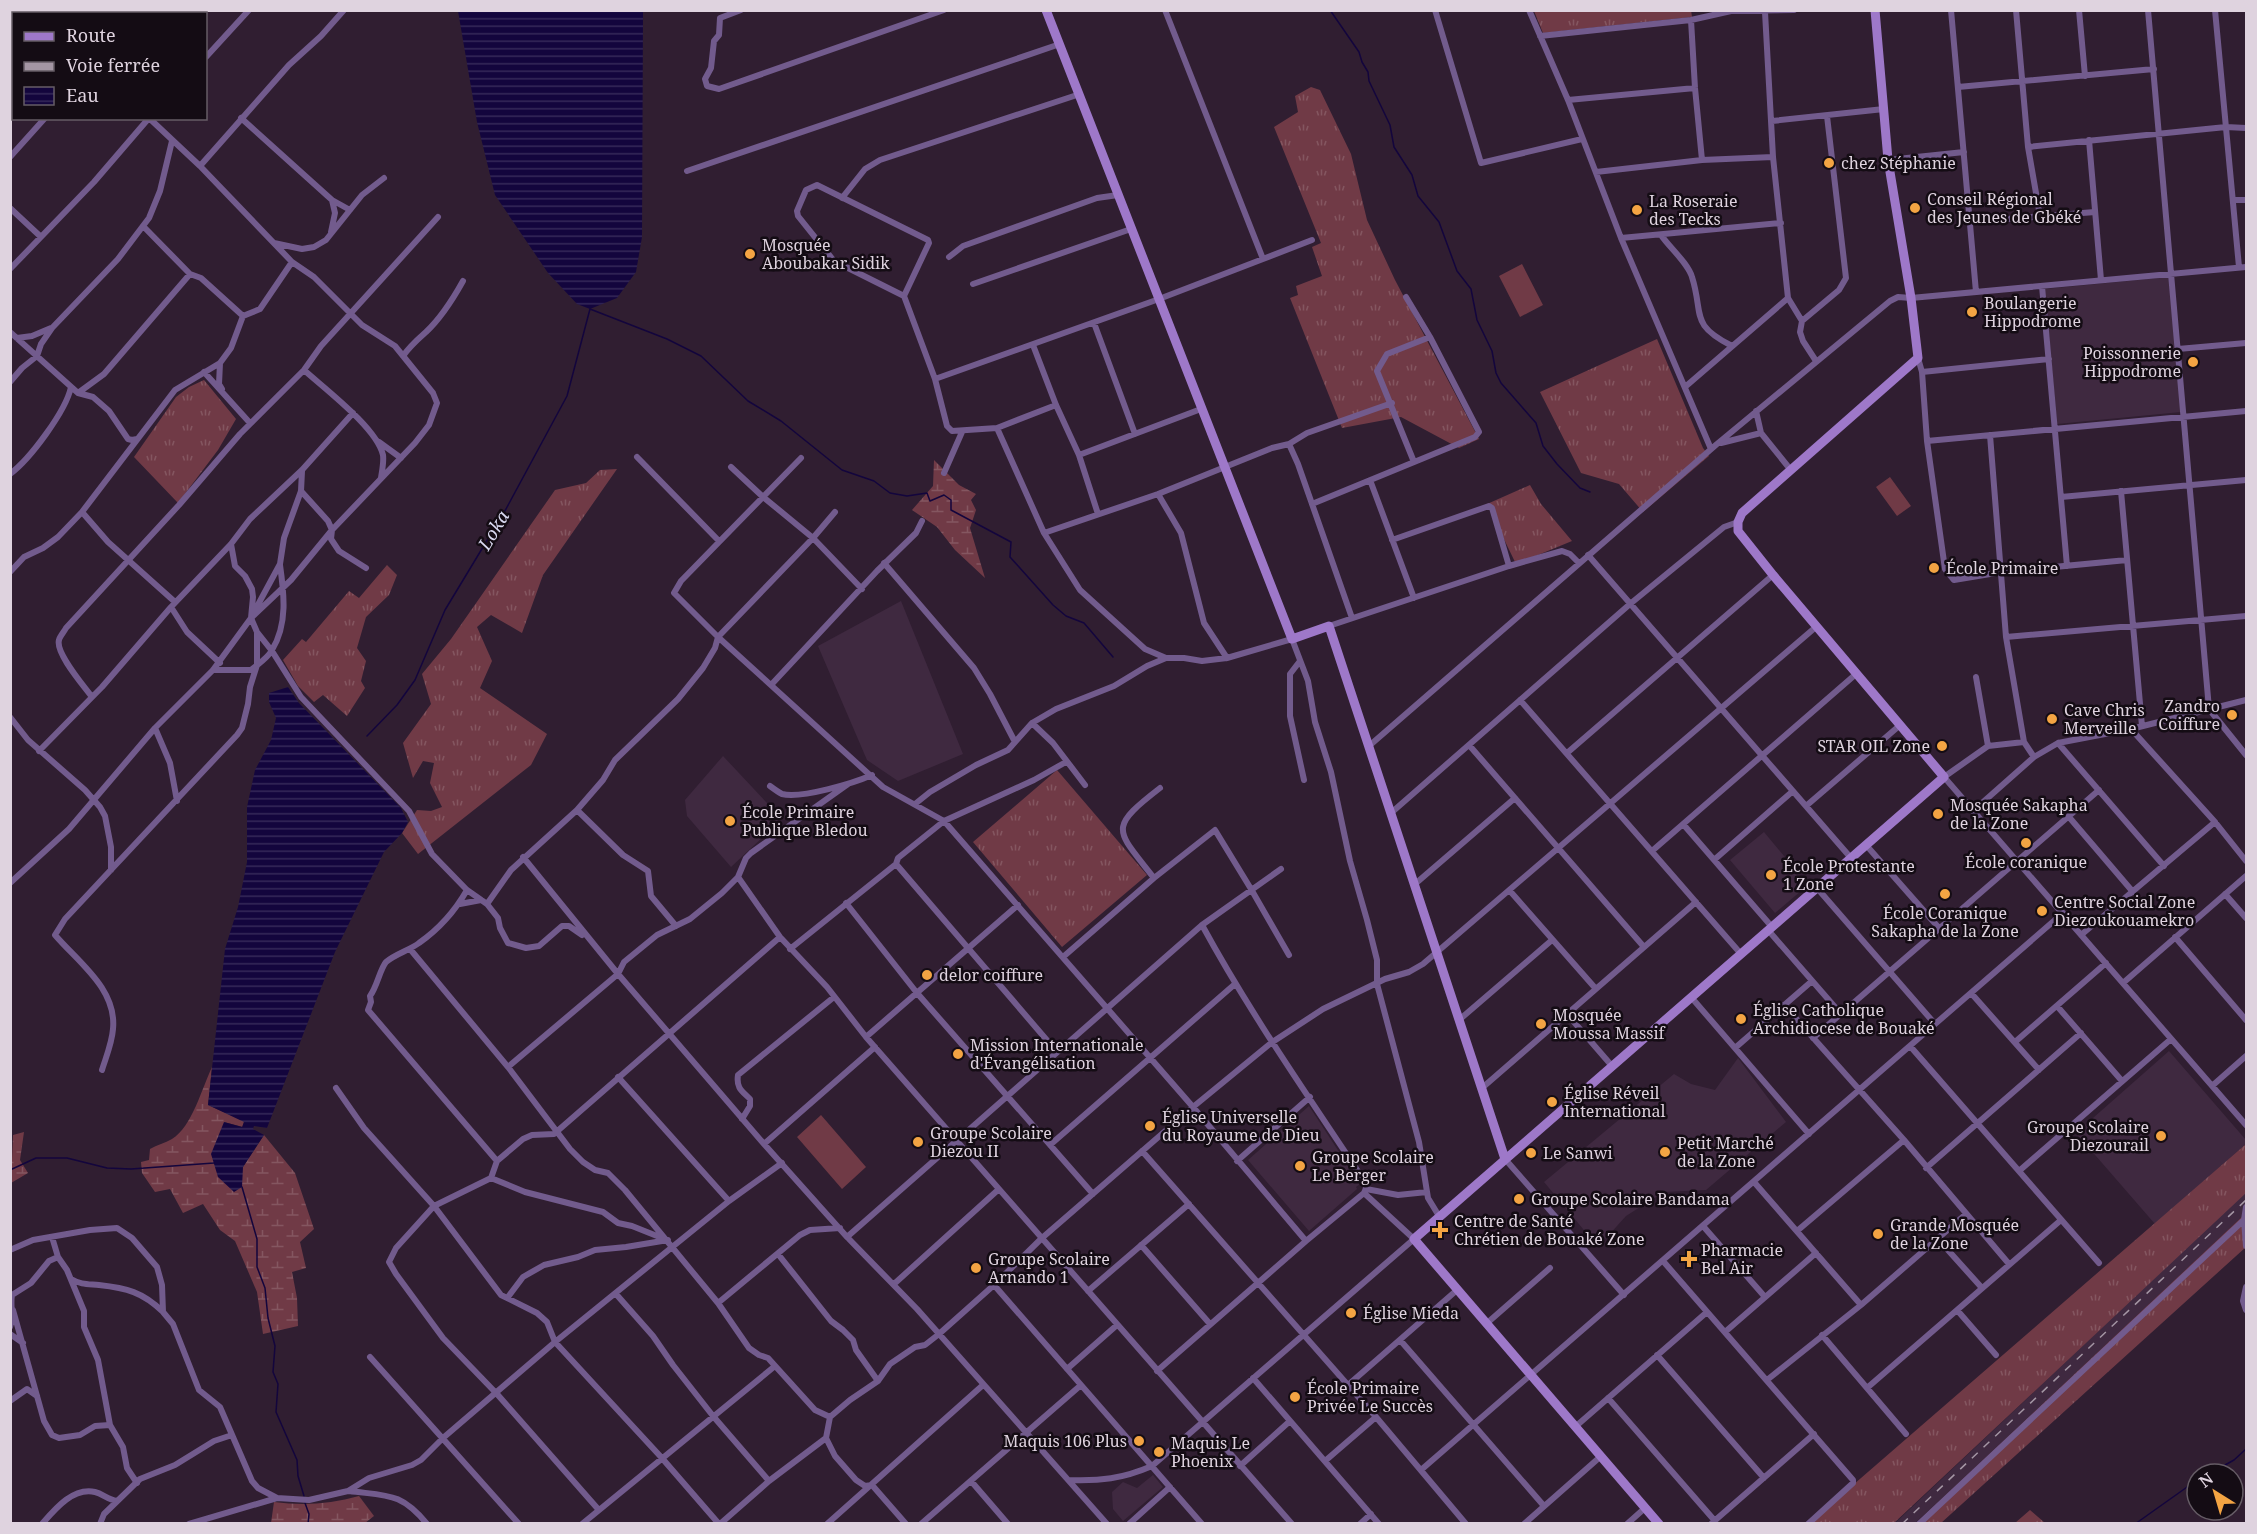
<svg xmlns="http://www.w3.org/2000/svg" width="2257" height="1534" viewBox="0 0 2257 1534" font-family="'Noto Serif',serif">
<defs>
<pattern id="grass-tufts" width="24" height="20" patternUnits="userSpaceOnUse" patternTransform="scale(1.5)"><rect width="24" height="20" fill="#703a46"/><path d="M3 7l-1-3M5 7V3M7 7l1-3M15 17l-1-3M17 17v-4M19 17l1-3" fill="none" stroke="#845660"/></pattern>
<pattern id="wetland-marsh" width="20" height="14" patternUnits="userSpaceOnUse" patternTransform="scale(1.5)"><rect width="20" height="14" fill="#703a46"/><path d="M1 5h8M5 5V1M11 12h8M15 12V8" fill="none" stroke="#845660"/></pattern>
<pattern id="water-rules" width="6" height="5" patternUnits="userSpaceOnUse" patternTransform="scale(1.5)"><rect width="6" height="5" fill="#13053d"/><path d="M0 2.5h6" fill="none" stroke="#352959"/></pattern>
</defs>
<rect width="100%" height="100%" fill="#301e31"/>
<!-- built -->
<path fill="#3f2940" d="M2169,277L2181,412L2057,424L2045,289Z
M901,601L963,754L898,781L867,760L818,646Z
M723,756L782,819L731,867L687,816L685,800Z
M1764,832L1808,885L1775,913L1730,860Z
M2169,1051L2246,1140V1144L2155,1224L2076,1133Z
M1738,1058L1786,1122L1706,1190L1664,1192L1626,1216L1598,1247L1544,1182L1674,1074L1691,1084L1715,1090Z
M1309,1106L1360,1184L1356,1187L1357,1189L1309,1231L1248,1160Z
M2246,1192V1213L1957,1485L1915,1523L1894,1524Z
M1153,1475L1163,1487L1123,1521L1113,1509L1112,1492L1123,1482L1137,1488Z"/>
<!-- grass -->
<path fill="url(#grass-tufts)" d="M1691,10L1692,17L1543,33L1534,11Z
M1311,87L1320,90L1351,154L1367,220L1395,280L1479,439L1459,448L1401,417L1342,428L1290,298L1298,295L1296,286L1322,276L1312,247L1321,243L1274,127L1298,112L1295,96Z
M1657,339L1703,448L1709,456L1643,512L1619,484L1581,473L1540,392Z
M204,380L236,419L218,450L178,503L134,457L176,397L189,387Z
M617,469L543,575L522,633L491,615L477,627L492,661L480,688L547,734L531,765L418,854L402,833L417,810L431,811L442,807L430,783L434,763L423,761L413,778L403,743L431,704L422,674L451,639L555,490L586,483L600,470Z
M1530,485L1541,504L1572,541L1516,564L1487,504Z
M387,565L397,575L389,595L366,617L357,648L366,661L361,681L365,688L347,716L323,695L314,702L298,686L283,660L302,639L306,642L349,591L359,598Z
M1057,770L1147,875L1062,947L973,842Z
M2246,1144V1193L1894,1523L1808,1524Z
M2246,1213V1247L1941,1523L1915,1524Z
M2030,1510L2045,1523H2015Z"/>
<!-- wetland -->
<path fill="url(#wetland-marsh)" d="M934,460L959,485L976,494L971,500L976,510L970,528L985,578L955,550L937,527L912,510L933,486Z
M212,1067L208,1105L244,1121L243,1127L224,1122L243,1167L264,1135L295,1173L314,1229L300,1242L306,1268L292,1272L297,1298L298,1326L263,1334L257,1292L235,1241L220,1230L203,1204L183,1213L170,1189L155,1192L142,1173L141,1162L149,1160L150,1149C157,1145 165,1143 172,1139C192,1127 202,1088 212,1067Z
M24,1132L20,1160L28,1173L11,1183L13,1135Z
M359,1496L374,1516L365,1523H271L274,1502C303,1506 331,1504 359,1496Z"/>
<!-- pitch -->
<path fill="#703a46" d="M1522,264L1543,305L1520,317L1499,276Z
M1890,477L1911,506L1897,516L1876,487Z
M821,1115L866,1167L842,1189L797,1137Z"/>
<!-- water -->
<path fill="url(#water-rules)" d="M458,11H643L642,237L636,272L617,298L590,309L577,304L548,273L495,195L477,122Z
M288,687L299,703L401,808L408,822L402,833L384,852L335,952L267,1128L254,1126L253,1129L264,1135L243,1167L242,1187L234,1192L218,1177L211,1154L224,1122L242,1127L244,1122L208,1105L225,949L238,907L247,862V807L255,770L271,740L276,718L269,702V693Z"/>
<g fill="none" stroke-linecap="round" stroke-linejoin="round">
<!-- stream -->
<path stroke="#13053d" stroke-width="1.5" d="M1330,10L1359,52L1362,62L1368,72L1369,81L1390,125L1394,147L1412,175L1418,196L1439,222L1457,271L1471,289L1477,320L1492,351L1496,373L1501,383L1536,423L1543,446L1557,464L1580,488L1590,492
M367,736L397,705L415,680L445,610L506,509L567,396L590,309L667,339L701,356L748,401L781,421L842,470L874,481L890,493L907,496L927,493L930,501L944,495L951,500V510L1011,542L1010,557L1053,605L1066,616L1084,623L1113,657
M10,1170L36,1158H67L107,1168L131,1169L214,1163
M242,1187L257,1239V1267L265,1288L268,1318L275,1346L273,1372L278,1384L276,1412L297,1460L298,1476L304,1496
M2209,1474L2234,1460L2246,1449
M305,1503L309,1514L308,1524
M2135,1524L2197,1480"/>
<!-- street -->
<path stroke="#725b8d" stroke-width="6" d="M24,10L27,14
M129,10L132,14
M741,10L720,18L719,35L714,41L711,68L705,79L707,86L719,89L944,10
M1165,10L1263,259L1312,240
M1435,10L1481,163L1582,139
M1529,10L1568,100L1621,238L1711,449
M1951,10L1976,292
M2016,10L2028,147L2040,216
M2079,10L2085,76
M2148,10L2209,709L2246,755
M2215,10L2239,267
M1765,12L1773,157L1788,298L1802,321L1800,332L1803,341L1816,361
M1691,20L1695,88L1702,160
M1540,36L1691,20L1731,11L1794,10
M206,57L249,10
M10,59L14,56
M1958,87L2154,69
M1568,100L1695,88
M241,118L332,200L335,213L331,232
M1772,121L1884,109
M2089,140L2101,280
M2028,147L2226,127L2246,128
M10,157L45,118
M1888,160L1964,152
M200,166L289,65L321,36L344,10
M687,171L1060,44
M1596,172L1702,160L1773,157
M842,198L865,169L880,160L1080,94
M332,200L350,210
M2233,200H2246
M10,208L41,237
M1970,222L2095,212
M143,226L190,274L201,278L243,316
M1661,235C1669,247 1688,263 1692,277C1704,315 1689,324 1732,346
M1621,238L1781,223
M274,243L302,249L314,247L326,240L362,195L384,178
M949,257L963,246L1097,198L1118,195
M10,269L94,182L149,118
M973,284L1131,229
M2042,286L2067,566
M904,296L834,261L798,216L797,211L806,190L817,185L928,240L929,243L904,296L935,379L947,426L952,431L997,428L1056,405
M243,316L260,309L292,262
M1802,321L1839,290L1846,278L1827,116
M1094,323L1135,434
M10,332L78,393L93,397L109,411L128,439L132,440L137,439
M17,338L32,336L51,328
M1033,345L1056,405L1079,455L1098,514
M2178,349L2246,343
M403,356C410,346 417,340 426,332C442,317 453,299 463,281
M1918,358L1922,372L1927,441L1945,569L1954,580L2002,572L2127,560
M220,363L219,384L222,389
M304,370C325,389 377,428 383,455C384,462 382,471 381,478
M204,372L250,423
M1922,372L2049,359
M935,379L1159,299L1263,259
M10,382L22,368L37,356L41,344L52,328L118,259L149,218L160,191L172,141
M1685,387L1788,298
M78,393L104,374L190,274
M1756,411L1761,433L1790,469
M997,428L1044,533L1158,494L1272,448L1289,444L1298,464L1352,618
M1990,435L2006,637L2024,742L2034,757
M1927,441L2246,411
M379,442L401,458
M1721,443L1761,433
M1289,444L1307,433L1392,403
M1079,455L1201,409
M637,457L719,541
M801,458L681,581L674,593L718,637L883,787L944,821L1193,1107L1306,1241
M1414,462L1377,371L1387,354L1430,337
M731,467L762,496L813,538L862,589
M944,473L962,432
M10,474C30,459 66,411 71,387
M1370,480L1414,598
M301,491L328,521L332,530L331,539L339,551L366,568
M2121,491L2142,726
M1158,494L1181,533L1204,623L1227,658
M2061,497L2246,480
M1312,504L1475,437L1479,432L1430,337L1406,297
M82,512L108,542L175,602
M1044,533L1080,590L1145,649L1166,658
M1392,540L1489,506L1492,508L1509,566
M231,544L235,566L245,576L252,589L253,597L251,618L257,632L272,651L301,697L409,811L432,854L467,890L487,904L498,918L500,928L508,943L526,948L539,946L562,926H569L582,935
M1588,555L1851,858
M884,563L974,668L990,694L1015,742
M10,572L24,557L43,548L58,537L82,512L175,390L220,363L231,348L243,316
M171,607L187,632L220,663
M254,612L280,564L284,538L301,491L302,471
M1329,626L1509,566L1562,551L1570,554L1579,563
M2006,637L2246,616
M1300,661L1290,674V716L1304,780
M213,670H251C258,664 268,658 272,650C288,624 284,593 280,565
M1976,677L1988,746L1944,777L2246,1125
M771,685L877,571L916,533L922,521
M92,697C84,686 55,653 59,640C60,636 64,632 66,628L179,505L240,434L304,370L321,346L438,217
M1520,700L1741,954
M10,717L28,740L85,790L100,807L105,816L111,847V870
M1032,723L1053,743L1085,785
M155,728L170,763L177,801
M2131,729L2215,822L2246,861
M2058,743L2164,866
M1469,745L1644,947
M1369,746L1717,444L1890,301L1898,297L1911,298L2246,267
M1988,746L2024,742
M39,751L102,687L171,607L231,544L250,519L302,470L353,413
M1567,753L1773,575
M770,786C774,789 778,792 782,794C801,799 854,783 872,775
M915,804L930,792L976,765L1008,750L1032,723L1056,709L1114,686L1147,666L1166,658H1184L1202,661L1227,658L1292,639L1308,681L1315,722L1331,772L1350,861L1367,920L1377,960V984L1419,1142L1428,1198L1439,1216
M1806,806L1899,726
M577,810L623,855L648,871L651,896L676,926
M1973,811L2034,757L2058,743L2131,729L2246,700
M1391,813L1630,604L1724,527L1738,522
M2069,817L2133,892
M1683,824L1772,927
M1866,845L1939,928
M1652,851L1856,674
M523,857L618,974L764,1144L847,1237L917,1309L1107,1524
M1714,860L1793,791
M896,864L1057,1052
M738,877L780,937L827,987L866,1037L1292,1524
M1154,878C1116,829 1107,829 1160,788
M10,883L69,829L155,728L213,670L251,618L291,580L332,530L415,443L429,425L437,403L433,393L395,346L362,325L314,277L292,262L200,166L149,118
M1415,884L1515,798
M1817,888L1935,1024
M467,890C455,911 439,929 419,943C410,950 395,954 386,962C380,969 377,987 370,996L371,1002L368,1010L497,1161
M1510,891L1596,989
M2225,894L2246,918
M846,903L917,993L1093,1194
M460,904L481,900
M487,904L511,870L577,810L603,780L615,760L678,699L703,668L715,648L718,637L813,538L835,512
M1768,930L1841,1014
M2081,935L2215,822
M2175,937L2246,1020
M410,949L508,1067L570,1149L583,1162L595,1170L608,1173L625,1190L718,1303L749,1348L759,1355L768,1358L815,1410L830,1417
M790,949L896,864L898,858L944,821L1034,780L1066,762
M1063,957L1154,878L1215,830L1251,889L1289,955
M2123,983L2246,876
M1971,993L2039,1070
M1691,997L1809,1134
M1784,1005L1904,1140L2009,1264
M2057,1006L2122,1081
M1567,1014L1612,1066
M1459,1020L1552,940
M866,1037L1018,905
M1813,1038L2099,790
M2015,1042L2106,963
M1910,1046L2099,1263
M1735,1048L1812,981
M508,1067L618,974L624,962L657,935L690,919L722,893L738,877L746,858L751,853L848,784
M102,1070C106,1057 112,1043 113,1029C117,989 78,962 55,935L65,919L237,735L242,728L248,704L250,687L257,665V633
M618,1077L729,1201
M2212,1086L2246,1056
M336,1088L364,1128L434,1206L501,1295L537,1313L547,1322L555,1342L661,1457L719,1524
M1482,1088L1696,902
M742,1119L750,1106V1099C742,1091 736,1088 738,1075L834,997
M764,1144L875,1047
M1050,1145L1235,984
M1142,1151L1376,1417L1466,1524
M1505,1159L1624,1295
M1237,1161L1310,1097
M1926,1168L2081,1033
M2019,1171L2171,1039
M491,1178L525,1192L603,1212L618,1223L632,1226L667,1240
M1754,1182L1861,1305
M1366,1189L1398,1195L1427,1192
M2246,1207L2244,1220L2246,1246
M1703,1226L1765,1297
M1797,1231L1904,1140
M52,1237L58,1257L67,1270L84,1311V1327L98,1360L110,1425L123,1447L127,1468L137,1483
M847,1237L1202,925L1281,869
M1938,1239L1982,1288
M1141,1245L1210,1324
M10,1250L33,1240L90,1230L117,1228L132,1238L157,1267L162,1285L163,1312L173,1324L199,1390L220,1407L252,1481L258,1488L277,1498
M778,1254L831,1321L843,1330L853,1340L856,1350L878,1381
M1663,1261L1853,1480V1483L1808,1524
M71,1279C81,1285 88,1284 99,1285C126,1288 143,1292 163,1312
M894,1284L999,1189
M994,1285L1202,1524
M2246,1287L2243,1301L2246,1310
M1088,1291L1189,1204
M616,1294L653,1336L673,1365L713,1416L769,1481
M508,1297L523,1277L544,1265L578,1257L595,1250L626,1247L668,1240
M718,1303L800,1235L810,1230L840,1228
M13,1310L44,1421L52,1435L59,1438L80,1435L95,1426L110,1425
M1957,1310L1996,1355
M1486,1324L1550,1268
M10,1327C14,1315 10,1306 12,1295L31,1283L49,1261L58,1257
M1725,1332L1816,1253
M10,1334L23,1343
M1822,1335L1906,1434
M1400,1340L1544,1506
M1657,1355L1764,1478
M370,1357L519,1524
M1067,1369L1117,1325
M1157,1371L1306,1241L1364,1193L1366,1188L1365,1182C1309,1097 1251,1015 1202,925
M1253,1378L1379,1524
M1767,1380L1861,1305L1966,1214
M1348,1385L1457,1290
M1867,1388L2061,1220
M1608,1398L1715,1521
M10,1401L27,1389L37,1396
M1575,1427L1707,1312
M1325,1461L1376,1417
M1240,1466L1290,1421
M1421,1470L2063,913
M1069,1480C1100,1481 1122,1479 1152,1466L1414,1239L1364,1193
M971,1481L1008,1524
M349,1491C387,1496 401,1492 427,1524
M598,1509L497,1394L443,1338L396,1274L389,1262L396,1248L434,1206L491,1178L497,1161L523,1139L532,1135L554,1134L780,937
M1712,1523L1814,1434
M42,1524C55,1509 73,1487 95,1492C103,1494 108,1500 117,1501
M100,1524L104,1514L140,1479L175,1465L214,1441L232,1435
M189,1524L277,1498L309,1500L348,1491L369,1478L412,1465L421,1460L443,1438L555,1342L729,1201L782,1163
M582,1524L775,1366
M720,1524L769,1481L826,1438
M827,1524L983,1385
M906,1524L872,1485L865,1486L856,1480L835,1456L826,1438L830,1417L850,1400L878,1381L890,1364L915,1347L925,1345L939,1334L994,1285L1042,1238L1193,1107L1271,1043L1323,1009L1385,979L1409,972L1423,964L1817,626
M921,1524L1081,1385
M1129,1524L1170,1487
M1360,1524L1371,1514
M1524,1524L1600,1457
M1627,1524L1645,1508
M1919,1524L2246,1218"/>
<!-- secondary -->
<path stroke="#9e78c9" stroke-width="9" d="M1046,10L1292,639L1329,626L1505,1159
M1659,1524L1414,1239L1944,777L1773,575L1738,531V522L1742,513L1918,358L1911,298L1888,160L1875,10"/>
<!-- rail -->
<path stroke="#a496a4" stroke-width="1.5" stroke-dasharray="8 8" stroke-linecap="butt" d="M1902,1524L2246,1200"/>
</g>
<!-- markers -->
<g fill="#f3a443" stroke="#140c14" stroke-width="2">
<circle cx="1829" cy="163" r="6"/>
<circle cx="1915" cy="208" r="6"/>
<circle cx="1637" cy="210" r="6"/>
<circle cx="750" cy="254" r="6"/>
<circle cx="1972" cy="312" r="6"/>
<circle cx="2193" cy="362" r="6"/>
<circle cx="1934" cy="568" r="6"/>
<circle cx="2232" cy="715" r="6"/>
<circle cx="2052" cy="719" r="6"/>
<circle cx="1942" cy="746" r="6"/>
<circle cx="1938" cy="814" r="6"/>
<circle cx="730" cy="821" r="6"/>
<circle cx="2026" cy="843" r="6"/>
<circle cx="1771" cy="875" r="6"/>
<circle cx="1945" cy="894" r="6"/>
<circle cx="2042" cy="911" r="6"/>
<circle cx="927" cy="975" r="6"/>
<circle cx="1741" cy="1019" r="6"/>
<circle cx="1541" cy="1024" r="6"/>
<circle cx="958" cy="1054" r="6"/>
<circle cx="1552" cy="1102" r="6"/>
<circle cx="1150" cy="1126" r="6"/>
<circle cx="2161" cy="1136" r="6"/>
<circle cx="918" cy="1142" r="6"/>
<circle cx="1665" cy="1152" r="6"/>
<circle cx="1531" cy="1153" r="6"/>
<circle cx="1300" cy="1166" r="6"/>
<circle cx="1519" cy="1199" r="6"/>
<path d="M1437 1221h6v6h6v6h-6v6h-6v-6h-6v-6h6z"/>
<circle cx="1878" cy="1234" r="6"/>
<path d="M1686 1250h6v6h6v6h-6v6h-6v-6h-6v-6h6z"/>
<circle cx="976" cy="1268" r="6"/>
<circle cx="1351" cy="1313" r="6"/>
<circle cx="1295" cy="1397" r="6"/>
<circle cx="1139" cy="1441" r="6"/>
<circle cx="1159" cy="1452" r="6"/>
</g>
<g text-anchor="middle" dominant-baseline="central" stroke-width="5" stroke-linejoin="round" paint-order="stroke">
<!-- poi labels -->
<g font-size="16" fill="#dfd3df" stroke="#140c14" text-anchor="start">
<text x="1841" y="163">chez Stéphanie</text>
<text x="1927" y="199">Conseil Régional<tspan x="1927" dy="18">des Jeunes de Gbéké</tspan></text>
<text x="1649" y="201">La Roseraie<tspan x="1649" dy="18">des Tecks</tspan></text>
<text x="762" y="245">Mosquée<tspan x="762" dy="18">Aboubakar Sidik</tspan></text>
<text x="1984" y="303">Boulangerie<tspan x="1984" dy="18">Hippodrome</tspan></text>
<text x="2181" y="353" text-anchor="end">Poissonnerie<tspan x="2181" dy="18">Hippodrome</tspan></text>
<text x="1946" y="568">École Primaire</text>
<text x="2220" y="706" text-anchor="end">Zandro<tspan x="2220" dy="18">Coiffure</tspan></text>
<text x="2064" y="710">Cave Chris<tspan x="2064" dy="18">Merveille</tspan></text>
<text x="1930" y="746" text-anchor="end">STAR OIL Zone</text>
<text x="1950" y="805">Mosquée Sakapha<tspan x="1950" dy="18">de la Zone</tspan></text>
<text x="742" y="812">École Primaire<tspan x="742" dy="18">Publique Bledou</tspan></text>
<text x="2026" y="862" text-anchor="middle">École coranique</text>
<text x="1783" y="866">École Protestante<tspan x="1783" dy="18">1 Zone</tspan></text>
<text x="2054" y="902">Centre Social Zone<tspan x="2054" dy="18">Diezoukouamekro</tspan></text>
<text x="1945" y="913" text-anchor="middle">École Coranique<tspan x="1945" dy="18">Sakapha de la Zone</tspan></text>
<text x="939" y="975">delor coiffure</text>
<text x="1753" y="1010">Église Catholique<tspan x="1753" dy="18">Archidiocese de Bouaké</tspan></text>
<text x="1553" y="1015">Mosquée<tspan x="1553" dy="18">Moussa Massif</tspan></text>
<text x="970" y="1045">Mission Internationale<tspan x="970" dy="18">d'Évangélisation</tspan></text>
<text x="1564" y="1093">Église Réveil<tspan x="1564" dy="18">International</tspan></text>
<text x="1162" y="1117">Église Universelle<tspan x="1162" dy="18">du Royaume de Dieu</tspan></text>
<text x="2149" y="1127" text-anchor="end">Groupe Scolaire<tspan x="2149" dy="18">Diezourail</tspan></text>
<text x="930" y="1133">Groupe Scolaire<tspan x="930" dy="18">Diezou II</tspan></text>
<text x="1677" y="1143">Petit Marché<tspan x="1677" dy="18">de la Zone</tspan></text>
<text x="1543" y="1153">Le Sanwi</text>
<text x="1312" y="1157">Groupe Scolaire<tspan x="1312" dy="18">Le Berger</tspan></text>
<text x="1531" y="1199">Groupe Scolaire Bandama</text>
<text x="1454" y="1221">Centre de Santé<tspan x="1454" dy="18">Chrétien de Bouaké Zone</tspan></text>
<text x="1890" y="1225">Grande Mosquée<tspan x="1890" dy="18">de la Zone</tspan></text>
<text x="1701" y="1250">Pharmacie<tspan x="1701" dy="18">Bel Air</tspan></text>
<text x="988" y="1259">Groupe Scolaire<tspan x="988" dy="18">Arnando 1</tspan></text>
<text x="1363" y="1313">Église Mieda</text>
<text x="1307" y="1388">École Primaire<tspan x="1307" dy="18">Privée Le Succès</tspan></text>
<text x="1127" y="1441" text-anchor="end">Maquis 106 Plus</text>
<text x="1171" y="1443">Maquis Le<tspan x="1171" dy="18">Phoenix</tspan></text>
</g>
<!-- water labels -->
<g font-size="18" font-style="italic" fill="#dadaf1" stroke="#140c14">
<text transform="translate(493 530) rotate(-59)">Loka</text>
</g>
</g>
<!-- border -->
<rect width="2257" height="1534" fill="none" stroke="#dfd3df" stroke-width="24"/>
<!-- legend -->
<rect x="12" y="12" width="195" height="108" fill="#140c14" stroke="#655c65" stroke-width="1.5"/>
<rect x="24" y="32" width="30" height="9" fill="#9e78c9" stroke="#655c65" stroke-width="1.5"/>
<text x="66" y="42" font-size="18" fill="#dfd3df">Route</text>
<rect x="24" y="62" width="30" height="9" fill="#a496a4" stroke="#655c65" stroke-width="1.5"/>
<text x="66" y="72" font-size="18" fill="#dfd3df">Voie ferrée</text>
<rect x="24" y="87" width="30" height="18" fill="url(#water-rules)" stroke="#655c65" stroke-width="1.5"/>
<text x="66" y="102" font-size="18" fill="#dfd3df">Eau</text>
<!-- north arrow -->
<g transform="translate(2215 1492) rotate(323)"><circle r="28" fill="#140c14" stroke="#655c65" stroke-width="1.5"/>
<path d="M0-4.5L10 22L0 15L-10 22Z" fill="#f3a443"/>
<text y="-9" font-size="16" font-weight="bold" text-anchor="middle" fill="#dfd3df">N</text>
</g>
</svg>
